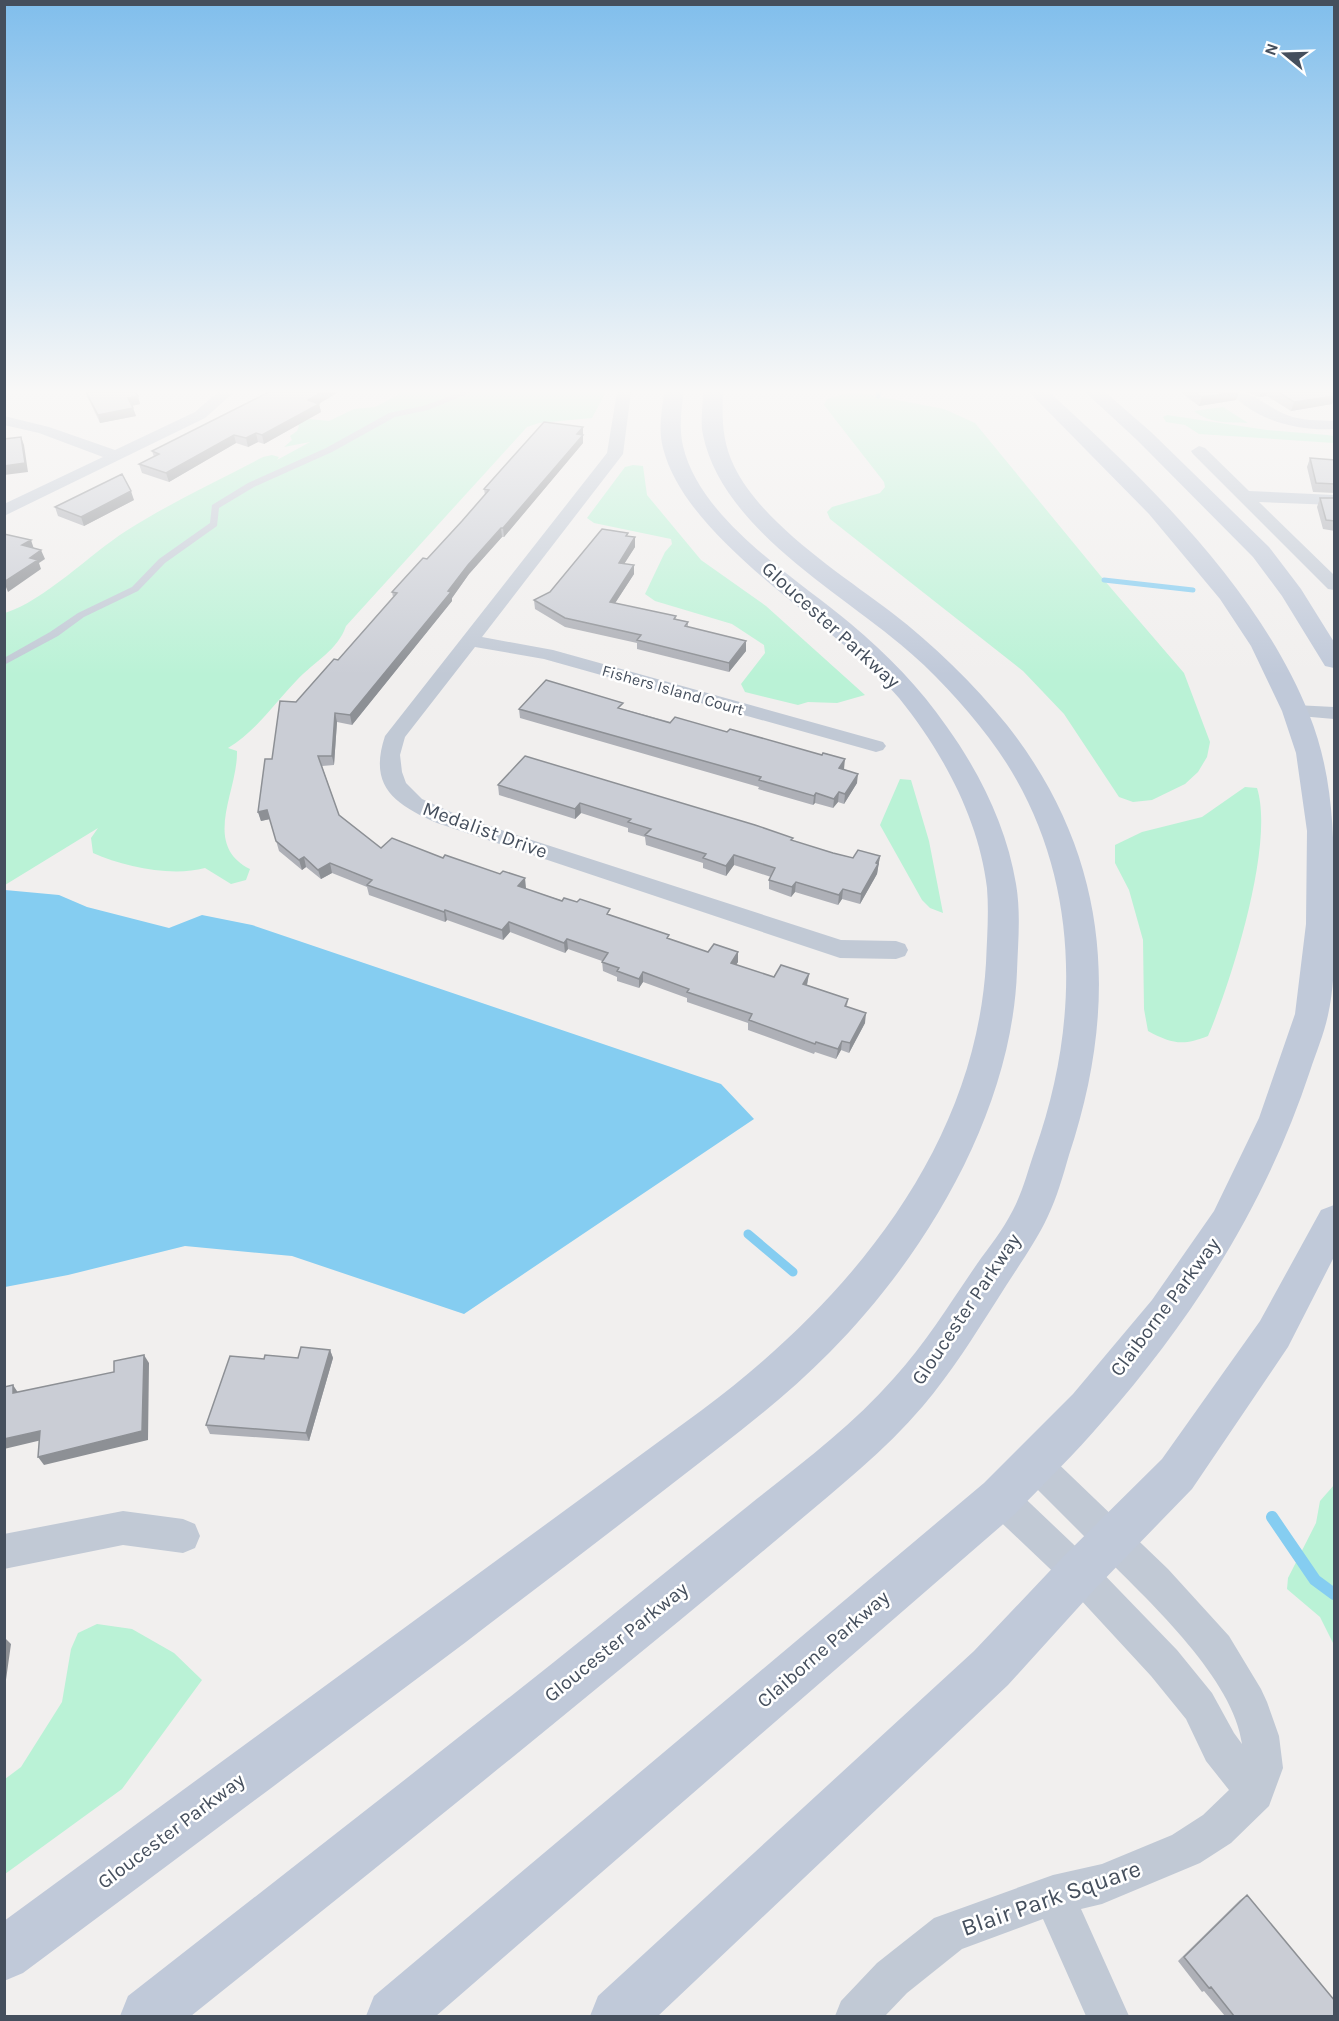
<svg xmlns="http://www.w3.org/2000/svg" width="1339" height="2021" viewBox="0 0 1339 2021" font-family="Karla,sans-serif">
<rect width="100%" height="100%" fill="#f1efee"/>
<!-- green -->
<path fill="#baf2d6" d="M399,392H606L592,418L539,423L527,427L346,626C338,650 314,662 297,680C274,704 257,730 228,748L237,751C238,792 201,844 250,869L246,880L231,884L205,868C172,877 124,867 93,853L91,838L98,828L5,885V613C44,601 90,554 126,531C170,503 217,481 263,457L272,455L279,457L277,460L310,442L284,447L292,440L290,436L297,431L299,426L294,421L300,418L329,421L354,409L375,407L398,395Z
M847,393H861L944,409L975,423L1104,580L1184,673L1210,742L1207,757L1198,772L1185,784L1152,800L1133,802L1119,797L1064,714L1023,671L830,519L827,512L832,507L880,493L885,487L884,482L824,405L827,399Z
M1223,407L1248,423C1228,422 1210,424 1194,411Z
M1167,415L1267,430L1327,435L1334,436V443L1199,434L1185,425L1166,422L1163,417Z
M633,465L643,466L647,495L701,560L766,606L865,695L837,703L808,702L798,705L745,692L741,684L765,653L764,645L732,624L655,601L645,594L665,552L672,544L671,539L594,523L587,518L625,467Z
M900,779L911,780L929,841L943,913L930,908L922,900L880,825Z
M1245,787L1257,788C1275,844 1231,982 1208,1036C1183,1046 1172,1044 1148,1031L1144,1009L1143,940L1129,890L1115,863V845L1142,832L1202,817Z
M1334,1485V1645L1320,1617L1287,1589L1288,1578L1316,1523L1320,1501Z
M97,1624L132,1629L174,1653L202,1680L122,1789L5,1874V1779L21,1767L62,1702L71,1649L78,1633Z"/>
<!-- water -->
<path fill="#85cdf1" d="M5,890L59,895L87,907L169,928L202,915L252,925L721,1084L754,1119L464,1314L292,1256L185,1246L68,1275L5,1287Z"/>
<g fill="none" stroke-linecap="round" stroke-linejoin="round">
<!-- stream-far2 -->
<path stroke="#85cdf1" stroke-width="5" d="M878,396L879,392
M1104,580L1193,590"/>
<!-- stream-far1 -->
<path stroke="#85cdf1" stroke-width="9" d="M748,1234L793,1272"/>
<!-- stream -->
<path stroke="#85cdf1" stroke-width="12" d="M1272,1517L1315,1580L1334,1594"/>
<!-- lane -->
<path fill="#c1c9d5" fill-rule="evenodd" d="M461,392H472L428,410L395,417L332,452L254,487L219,508L217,526L165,563L138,591L84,617L58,636L4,665V658L50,632L78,613L132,587L159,559L210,523L212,505L248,483L326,448L389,413L423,406Z"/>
<!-- street -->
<path fill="#c1c9d5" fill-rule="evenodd" d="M218,392L233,393L205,418L4,516V504L103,457L39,433L4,425V416L49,427L115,450L195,412Z
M617,392H631L623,454L482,637L553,650L883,742L886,746L883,750L876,752L544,659L475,647L405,737L400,755L402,772L406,783L422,799L453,813L510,833L841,940L896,941L905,944L908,950L905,956L896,959L840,958L831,955L437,823C395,804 368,787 385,736L607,453Z
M1231,392C1257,392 1264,406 1287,415C1302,421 1318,420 1334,421V429C1300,431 1254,421 1231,392Z
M1199,446L1205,448L1249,491L1334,495V505L1259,502L1334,575V590L1328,589L1193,454L1191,451Z
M1295,705L1334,707V719L1288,715L1285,711L1288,707Z
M1034,1447L1046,1452L1168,1569L1229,1636L1261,1689L1267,1702L1279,1736L1283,1768L1269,1806L1231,1843L1200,1863L1102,1904L1081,1909L1129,2016H1086L1043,1919L962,1949L907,1993L885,2016H835L841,2001L877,1963L934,1918L1053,1875L1102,1864L1172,1835L1203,1815L1229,1790L1206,1761L1186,1719L1151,1676L1067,1585L988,1510L983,1498L988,1486L1000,1481L1012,1486L1091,1561L1177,1650L1212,1693L1234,1733L1242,1744C1234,1680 1151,1603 1106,1558C1078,1530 1050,1502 1022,1474L1017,1463L1022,1452Z
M123,1511L183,1519L195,1524L200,1536L195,1548L183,1553L123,1545L4,1569V1534Z"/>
<!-- secondary -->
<path fill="#c0c9d9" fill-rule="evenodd" d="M664,392H684C681,410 679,428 683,446C700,520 796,578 851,624C888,655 920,688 947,727C980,773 1007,828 1016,884C1021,913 1018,943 1017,971C1012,1111 927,1254 830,1352C782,1401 727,1441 672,1484C604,1537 535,1589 466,1642C318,1753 171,1863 23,1973L4,1981V1921L702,1410C847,1302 975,1150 986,963C987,938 989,913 987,888C979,819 942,751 899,698C835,622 687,543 663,448C658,429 662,411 664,392Z
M703,392H723C722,419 722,441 734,466C762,524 841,574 891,612C934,645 973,683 1007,725C1110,856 1120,1002 1069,1155C1063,1176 1057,1197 1048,1216C1034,1246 1014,1272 997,1300C974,1336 951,1373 923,1406C883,1453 834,1491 787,1531C724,1584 660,1637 596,1689C462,1799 326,1908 191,2016H120L128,1996C270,1885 413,1774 554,1662C619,1610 683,1558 748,1506C798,1466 851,1427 894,1378C926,1343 950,1303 977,1264C989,1247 1003,1230 1013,1210C1023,1191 1028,1170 1035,1150C1084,1012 1080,858 989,738C963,704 933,671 900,644C833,588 722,526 703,435C700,422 703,406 703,392Z
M1029,392H1049C1147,481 1259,589 1309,714C1332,771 1334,829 1334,889C1334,930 1337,975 1328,1015C1324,1034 1316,1053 1310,1071C1267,1202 1193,1319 1102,1422C1075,1454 1044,1483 1016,1513L436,2016H366L374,1996L984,1483L1073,1394L1152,1300L1214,1211L1259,1118L1295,1014L1306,924L1307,831L1296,753L1282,711L1251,646L1220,599L1149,514Z
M1085,392H1105L1151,432L1269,547L1301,589L1334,642V668L1325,666L1282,596L1253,557L1137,440Z
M1334,1205V1257L1288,1347L1192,1489L1095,1589L1008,1685L658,2016H590L598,1996L974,1651L1063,1557L1162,1459L1260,1321L1321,1210Z"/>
</g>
<!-- wall -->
<path fill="#aeb0b7" d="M85,392H135L140,404L132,406L136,416L100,423Z
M1180,392H1239L1236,400L1199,406Z
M1245,392H1335V397L1332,404L1291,411L1267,396L1259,397Z
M319,403L321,412L264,444L258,442L248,447L236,443L169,482L142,473L139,464L154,457L152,451Z
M583,427V443L504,537H502L469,574L452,598V601L352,725L337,722L334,765L322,766L339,815L381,848L443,858L525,889L610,915L669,939L738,962L736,965L774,977L809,974L807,985L848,999L847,1006L865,1023L849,1053L841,1050L836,1059L815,1052L814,1054L748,1030V1023L687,1002V998L643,982L639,988L617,981V977L603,971L602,961L568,949L565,953L510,932L503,940L447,920L445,922L369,895L367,887L332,873L321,879L306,867L302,870L279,851L270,819L261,821L258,812L272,759L296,702L338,660L393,597L392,592L427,559L462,521L485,495L484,489Z
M1310,458L1335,460V493L1313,492L1307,467Z
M1320,498H1335V531L1323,529L1317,507Z
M134,500L84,526L58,516L55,507Z
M628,536L635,547L624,564L634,574L615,603L688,622V627L746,651L729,672L637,649V643L565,627L535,609L534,600L550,592Z
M519,709H623L844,769L857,783L844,804L838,802L833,808L815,803L813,805L758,789L759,787L520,718Z
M498,785L792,841L833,853L853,858L880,856L877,874L860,904L842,899L838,905L795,892L791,897L769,889V880L771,877L734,865L726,876L703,868V863L646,845L645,837L628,832V828L581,813L575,819L499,795Z
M330,1350L333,1358L309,1441L210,1434L206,1425L264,1359L298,1358Z
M1247,1895L1335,2016H1225L1204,1991L1202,1992L1178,1961L1240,1900Z"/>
<!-- shaded-wall -->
<path fill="#8d9095" d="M322,392H339L310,409L308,400Z
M1239,392L1236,400L1199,406L1202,397Z
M1261,392H1268L1267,396L1259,397Z
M138,396L140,404L130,406L128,398Z
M1335,396L1332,404L1291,411L1294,402Z
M319,404L321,412L264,444L262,435Z
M133,408L136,416L100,423L98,415Z
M583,427V443L504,537L503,528Z
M256,433L258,442L248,447L246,438Z
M234,435L236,443L169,482L166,473Z
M21,437L24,445L28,472L4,475V466Z
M131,491L134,500L84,526L81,517Z
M501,528L502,537L469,574L452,598V601L352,725L350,715L468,565Z
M635,537V547L619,572V563Z
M31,540L34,549L22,545Z
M41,550L45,559L39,563L41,569L8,592L4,582L30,558Z
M634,565V574L610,611V602Z
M746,641V651L729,672V663Z
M335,713L337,722L334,765L332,756Z
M845,759L844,769L838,778L839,768Z
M858,774L857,783L844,804L845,794Z
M839,792L838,802L833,808L834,799Z
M816,793L815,803L813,805L814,796Z
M580,803L581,813L575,819V809Z
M267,810L270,819L261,821L258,812Z
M734,855V865L726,876V866Z
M880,856L877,874L860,904L861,894Z
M304,857L306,867L302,870L299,860Z
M330,863L332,873L321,879L318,870Z
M525,878L526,888L519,896L518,886Z
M796,882L795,892L791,897L792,887Z
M843,889L842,899L838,905L839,895Z
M445,910L447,920L445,922L444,912Z
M509,922L510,932L503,940L502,930Z
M567,939L568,949L565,953L564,943Z
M738,952V962L730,973L731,963Z
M643,972V982L639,988V979Z
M809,974L807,984L802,994L803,984Z
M866,1013L865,1023L849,1053L850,1043Z
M842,1041L841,1050L836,1059L838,1049Z
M330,1350L333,1358L309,1441L306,1433Z
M144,1355L149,1363L148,1440L44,1465L38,1457Z
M13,1385L19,1394L13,1393Z
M40,1431L46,1439L4,1449V1439Z
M4,1637L11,1644L4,1694Z"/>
<!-- building -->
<path fill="#cacdd5" stroke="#8d9095" stroke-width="1.5" d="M86,392H135L138,396L128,398L133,408L98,415Z
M269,392H322L308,400L319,404L262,435L256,433L246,438L234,435L166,473L139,464L159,454L152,451Z
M1195,392H1236L1202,397Z
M1278,392H1330L1335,396L1294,402Z
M544,422L583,427L577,434L583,435L503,528H501L468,565L448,591L451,592L350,715L335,713L332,756H318L339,815L381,848L392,838L443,858L445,855L500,874L503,871L525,878L518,886L562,901L564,898L577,902L580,899L610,909L607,914L669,935L667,938L708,952L714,944L738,952L731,963L774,977L781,965L809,974L803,984L848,999L845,1006L866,1013L850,1043L842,1041L838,1049L816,1042L815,1044L749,1020L752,1014L687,992L689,989L643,972L639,979L617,971L619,968L602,962L608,953L567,939L564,943L509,922L502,930L445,910L444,912L367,885L372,880L330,863L318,870L304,857L299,860L276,841L267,810L258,812L265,759H272L280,701L296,702L334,659L338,660L397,593L392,592L423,558L427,559L462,521L489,490L484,489Z
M21,437L25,463L4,466V439Z
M1310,458L1335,460V484L1316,483Z
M122,474L131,491L81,517L55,507Z
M1320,498H1335V521L1326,520Z
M602,529L628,533L626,536L635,537L619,563L634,565L610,602L676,616L674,619L688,622L685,626L746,641L729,663L637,640L641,635L565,618L534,600L550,592Z
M4,534L31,540L22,545L41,550L30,558L38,560L4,582Z
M546,680L623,703L618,708L670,723L675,717L727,732L730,729L822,755L823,753L845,759L839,768L858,774L845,794L839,792L834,799L816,793L814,796L759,780L761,777L519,709Z
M525,756L755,825L793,838L791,840L833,853L853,858L858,850L880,856L876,863L878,864L861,894L843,889L839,895L796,882L792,887L769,880L775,868L734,855L726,866L703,858L706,854L645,835L651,829L628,822L631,819L580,803L575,809L498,785Z
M301,1347L330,1350L306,1433L206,1425L230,1356L264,1359L265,1355L298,1358Z
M144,1355L142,1431L38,1457L40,1431L4,1439V1387L13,1385V1393L114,1372V1361Z
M1247,1895L1335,2001V2016H1234L1211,1987L1209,1988L1184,1957Z"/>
<!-- sky -->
<linearGradient id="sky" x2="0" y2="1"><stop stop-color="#80beec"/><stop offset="0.58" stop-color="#f9f8f7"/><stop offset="1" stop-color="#f9f8f7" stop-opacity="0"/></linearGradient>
<rect width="1339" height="675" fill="url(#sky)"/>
<g text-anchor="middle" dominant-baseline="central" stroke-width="5" stroke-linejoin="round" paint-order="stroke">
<!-- far-street labels -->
<g font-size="16" fill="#454f5d" stroke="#fff">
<text transform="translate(673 690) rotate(16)">Fishers Island Court</text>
</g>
<!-- street labels -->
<g font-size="20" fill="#454f5d" stroke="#fff">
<text transform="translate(831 625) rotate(42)">Gloucester Parkway</text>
<text transform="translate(485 830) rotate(20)">Medalist Drive</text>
<text transform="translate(1165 1307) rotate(-53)">Claiborne Parkway</text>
<text transform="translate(966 1309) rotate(-56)">Gloucester Parkway</text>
<text transform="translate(616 1642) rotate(-39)">Gloucester Parkway</text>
<text transform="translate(823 1649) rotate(-41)">Claiborne Parkway</text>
<text transform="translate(171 1831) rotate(-37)">Gloucester Parkway</text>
</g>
<!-- near-street labels -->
<g font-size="24" fill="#454f5d" stroke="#fff">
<text transform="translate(1051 1898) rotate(-19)">Blair Park Square</text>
</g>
</g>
<!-- border -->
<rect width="1339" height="2021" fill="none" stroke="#454f5d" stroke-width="12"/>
<!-- north arrow -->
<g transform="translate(1285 54) rotate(289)" stroke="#ffffff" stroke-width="4.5" paint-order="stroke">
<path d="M0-4.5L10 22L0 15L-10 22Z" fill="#454f5d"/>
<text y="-9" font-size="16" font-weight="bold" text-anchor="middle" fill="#454f5d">N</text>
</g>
</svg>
